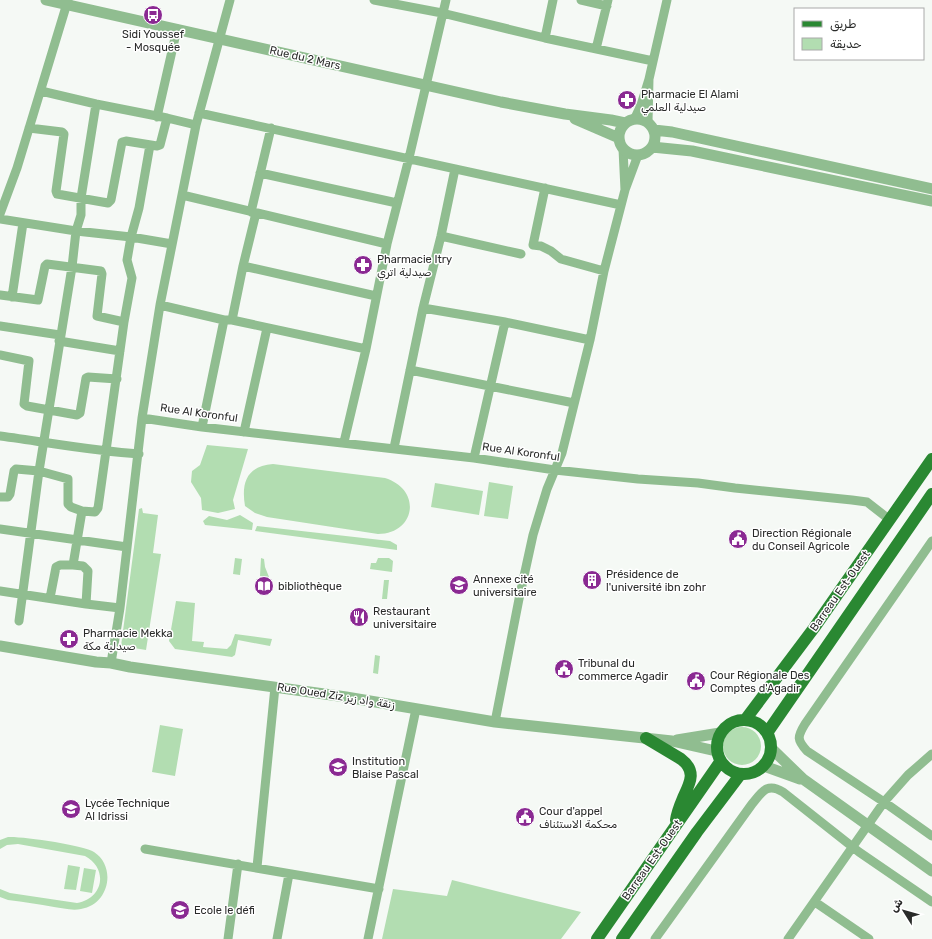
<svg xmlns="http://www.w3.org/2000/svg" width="932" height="939" viewBox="0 0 932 939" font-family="Rubik,'Noto Sans Arabic',sans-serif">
<rect width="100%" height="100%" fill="#f5f9f5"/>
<!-- green -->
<path fill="#b2ddb1" d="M207,445L248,449L233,500L235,509L218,513L202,510L201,498L191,482L192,471L200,465Z
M273,464L385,478C423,490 415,534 378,534L267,517L255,513L245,506C241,482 247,466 273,464Z
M489,482L513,486L508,519L484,516Z
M435,483L483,491L479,515L431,507Z
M142,508L143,513L158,515L153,553L161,554L146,650L121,646L139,509Z
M240,515L253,523L252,530L205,525L203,521L209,516L227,520Z
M257,526L390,541L397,545V550L255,531Z
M235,558L242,559L240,575L233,574Z
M261,558L264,559L265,567L269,577L260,576Z
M378,558H389L393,561L392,572L370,569L371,563H376Z
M384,580H389L387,599H382Z
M176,601L195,603L192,641L204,642L203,647L227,649L231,645L235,634L272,639L270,646L238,640L235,655L232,657L175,649L169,641Z
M375,655L380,656L378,674L373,673Z
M160,725L183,729L175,776L152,772Z
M723 746a19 19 0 1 1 38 0a19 19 0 1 1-38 0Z
M8,837C21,836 84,845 94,852C117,867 109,905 81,909C72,911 62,908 54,907C39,904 24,902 8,900L0,897V889L10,893L77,903C103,899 109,869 85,856L18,844L7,845L0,849V840Z
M68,865L80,867L76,890L64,889Z
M84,868L96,870L92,893L80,891Z
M452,880L581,912L561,939H382L393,889L447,896Z"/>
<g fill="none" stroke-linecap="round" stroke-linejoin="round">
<!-- minor -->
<path stroke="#90bd90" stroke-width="9" d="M374,0L442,13L545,38L653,61
M581,0L607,6
M545,38L553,0
M596,49L608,0
M649,79L667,0
M41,91L96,104L167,118
M199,113L621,205
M157,117L177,29
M635,118L641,105L649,79L648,122
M29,128L62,132L64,134L56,191L57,194L108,203L111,200L122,142L126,141L157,146L160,145L167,118L196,125
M623,149L625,190L638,155
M260,173L397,203
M545,188L533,245L541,246L551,251L561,259L604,271
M182,195L387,244
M251,212L271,128
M0,214L17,168L68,0
M0,219L76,231L131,237L172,244
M441,236L521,254
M243,266L376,296
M0,295L38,300L45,266L47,264L101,271L102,274L97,316L124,322
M12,297L23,223
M160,305L224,320H232L366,349
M423,308L505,322L590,340
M232,320L243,266L256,213
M0,326L60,335
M59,341L120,351
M0,355L29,361L24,404L27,406L77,415L80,413L86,378L88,377L117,379
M410,370L574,403
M142,418L202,427L474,458L555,470L638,479L698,483L735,488L852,500L867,502L890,520
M202,427L224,320
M244,432L267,328
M0,436C46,442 92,451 139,454
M344,442L366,349L387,244L409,158L446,0
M394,448L423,308L441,236L455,169
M474,458L505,322
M0,497H8L10,494L14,471L16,469L39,471L68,479V504L71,507L82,511
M0,529L127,547
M932,541L805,724C797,737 797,740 807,751L884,802L932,836
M0,591L86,604L88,571L83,566L73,565L82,511L95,512L98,508L124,322L132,278L127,260L131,237L139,208L150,145
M50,598L56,567L60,565H73
M86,604L120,608
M19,621L39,471L72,267L76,231L81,215V198L96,104
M111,663L120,608L142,418L160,305L196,125L230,0
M495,722L519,599L533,535L547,489L562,453L590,340L604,271L625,190
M145,849L379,889
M257,867L275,687
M815,902L869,939
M228,939L238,864
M277,939L289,874
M368,939L416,709
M655,939L752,804C762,792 767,782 783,792L859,852L932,902
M788,939L884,802L908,775L932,754"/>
<!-- tertiary -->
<path stroke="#90bd90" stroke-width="11" d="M46,0L501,102L565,114L611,120L625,123
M619 137a18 18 0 1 1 36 0a18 18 0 1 1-36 0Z
M575,119L619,138
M654,130L672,132L932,189
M652,147L692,151L932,201
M0,646L96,662L111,663L130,667L346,697L495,722L672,741L716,751
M677,740L720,733
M771,748L803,779L932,871
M764,766L800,779"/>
<!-- primary -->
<path stroke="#2a8832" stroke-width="12" d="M717 747a27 27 0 1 1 54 0a27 27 0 1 1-54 0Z
M745,720L814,628L932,459
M767,733L932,494
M646,738L681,759C697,771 690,783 683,798C680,805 677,812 676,820
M597,939L720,762
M622,939L697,832L740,775"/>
</g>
<!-- icons -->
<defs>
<symbol id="bus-disc" viewBox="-11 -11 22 22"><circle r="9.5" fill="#8a2992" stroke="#fff"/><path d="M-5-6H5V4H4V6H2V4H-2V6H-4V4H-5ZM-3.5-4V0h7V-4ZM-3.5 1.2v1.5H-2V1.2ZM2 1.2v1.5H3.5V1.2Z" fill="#fff"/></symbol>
<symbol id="pharmacy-disc" viewBox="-11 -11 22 22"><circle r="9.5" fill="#8a2992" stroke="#fff"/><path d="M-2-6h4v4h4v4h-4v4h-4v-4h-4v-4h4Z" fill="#fff"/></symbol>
<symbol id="civic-disc" viewBox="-11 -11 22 22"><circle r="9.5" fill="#8a2992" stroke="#fff"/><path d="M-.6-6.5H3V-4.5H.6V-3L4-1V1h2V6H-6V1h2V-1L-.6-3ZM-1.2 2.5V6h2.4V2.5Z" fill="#fff"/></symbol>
<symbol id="building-disc" viewBox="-11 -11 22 22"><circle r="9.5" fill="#8a2992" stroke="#fff"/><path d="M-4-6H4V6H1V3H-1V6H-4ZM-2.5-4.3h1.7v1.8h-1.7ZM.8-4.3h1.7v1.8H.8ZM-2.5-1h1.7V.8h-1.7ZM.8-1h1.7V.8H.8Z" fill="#fff"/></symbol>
<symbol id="university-disc" viewBox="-11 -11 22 22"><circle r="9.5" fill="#8a2992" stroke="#fff"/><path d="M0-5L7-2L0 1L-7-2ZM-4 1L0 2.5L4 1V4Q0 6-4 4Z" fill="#fff"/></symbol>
<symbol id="library-disc" viewBox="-11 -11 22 22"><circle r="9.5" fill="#8a2992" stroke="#fff"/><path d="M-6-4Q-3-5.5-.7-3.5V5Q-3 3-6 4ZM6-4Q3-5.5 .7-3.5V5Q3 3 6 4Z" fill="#fff"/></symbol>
<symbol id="restaurant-disc" viewBox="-11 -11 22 22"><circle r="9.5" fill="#8a2992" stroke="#fff"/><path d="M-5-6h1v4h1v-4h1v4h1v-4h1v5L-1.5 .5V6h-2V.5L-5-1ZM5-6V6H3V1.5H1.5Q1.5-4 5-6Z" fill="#fff"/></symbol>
<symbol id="school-disc" viewBox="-11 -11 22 22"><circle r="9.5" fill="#8a2992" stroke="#fff"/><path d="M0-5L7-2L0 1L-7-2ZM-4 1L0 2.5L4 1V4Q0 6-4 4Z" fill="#fff"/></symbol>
</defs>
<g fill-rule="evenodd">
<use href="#bus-disc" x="142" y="4" width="22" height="22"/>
<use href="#pharmacy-disc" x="616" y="89" width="22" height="22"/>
<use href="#pharmacy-disc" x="352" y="254" width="22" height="22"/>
<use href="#civic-disc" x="727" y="528" width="22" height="22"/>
<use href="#building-disc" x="581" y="569" width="22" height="22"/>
<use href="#university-disc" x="448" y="574" width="22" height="22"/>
<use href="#library-disc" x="253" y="575" width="22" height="22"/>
<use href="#restaurant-disc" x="348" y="606" width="22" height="22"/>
<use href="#pharmacy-disc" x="58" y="628" width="22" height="22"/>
<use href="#civic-disc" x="553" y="658" width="22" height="22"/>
<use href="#civic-disc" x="685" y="670" width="22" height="22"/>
<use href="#school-disc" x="327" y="756" width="22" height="22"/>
<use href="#university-disc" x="60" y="798" width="22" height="22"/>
<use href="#civic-disc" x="514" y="806" width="22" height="22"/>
<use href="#school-disc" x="169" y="899" width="22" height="22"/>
</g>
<g text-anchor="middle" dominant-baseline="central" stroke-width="3" stroke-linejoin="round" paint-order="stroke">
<!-- poi labels -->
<g font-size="11" fill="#2a2b2a" stroke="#fff" text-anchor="start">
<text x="153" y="34" text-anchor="middle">Sidi Youssef<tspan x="153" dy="13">- Mosquée</tspan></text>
<text x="641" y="94">Pharmacie El Alami<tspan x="641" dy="13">صيدلية العلمي</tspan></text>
<text x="377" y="259">Pharmacie Itry<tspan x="377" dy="13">صيدلية اتري</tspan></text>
<text x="752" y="533">Direction Régionale<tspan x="752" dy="13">du Conseil Agricole</tspan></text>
<text x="606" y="574">Présidence de<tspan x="606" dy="13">l'université ibn zohr</tspan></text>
<text x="473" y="579">Annexe cité<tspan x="473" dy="13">universitaire</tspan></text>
<text x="278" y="586">bibliothèque</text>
<text x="373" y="611">Restaurant<tspan x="373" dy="13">universitaire</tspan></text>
<text x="83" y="633">Pharmacie Mekka<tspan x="83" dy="13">صيدلية مكة</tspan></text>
<text x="578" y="663">Tribunal du<tspan x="578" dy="13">commerce Agadir</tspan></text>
<text x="710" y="675">Cour Régionale Des<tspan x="710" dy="13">Comptes d'Agadir</tspan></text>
<text x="352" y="761">Institution<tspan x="352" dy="13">Blaise Pascal</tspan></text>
<text x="85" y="803">Lycée Technique<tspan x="85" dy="13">Al Idrissi</tspan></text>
<text x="539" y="811">Cour d'appel<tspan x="539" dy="13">محكمة الاستئناف</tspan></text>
<text x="194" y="910">Ecole le défi</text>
</g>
<!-- street labels -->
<g font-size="11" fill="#2a2b2a" stroke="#fff">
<text transform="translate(305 58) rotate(13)">Rue du 2 Mars</text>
<text transform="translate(199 413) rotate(8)">Rue Al Koronful</text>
<text transform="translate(521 452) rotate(8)">Rue Al Koronful</text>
<text transform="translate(840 591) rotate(-55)">Barreau Est-Ouest</text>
<text transform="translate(336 696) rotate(9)">Rue Oued Ziz زنقة واد زيز</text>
<text transform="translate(652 860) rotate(-55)">Barreau Est-Ouest</text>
</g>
</g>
<!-- legend -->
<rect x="794" y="8" width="130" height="52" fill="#ffffff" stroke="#aaaaaa"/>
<rect x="802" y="21" width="20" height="6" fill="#2a8832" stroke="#aaaaaa"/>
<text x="830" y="28" font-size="12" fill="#2a2b2a">طريق</text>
<rect x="802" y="38" width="20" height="12" fill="#b2ddb1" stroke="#aaaaaa"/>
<text x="830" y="48" font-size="12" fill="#2a2b2a">حديقة</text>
<!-- north arrow -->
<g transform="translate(904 911) rotate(307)" stroke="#ffffff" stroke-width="3" paint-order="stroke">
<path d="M0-3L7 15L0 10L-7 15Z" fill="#2a2b2a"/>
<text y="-6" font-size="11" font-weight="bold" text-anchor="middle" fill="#2a2b2a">ش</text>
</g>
</svg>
